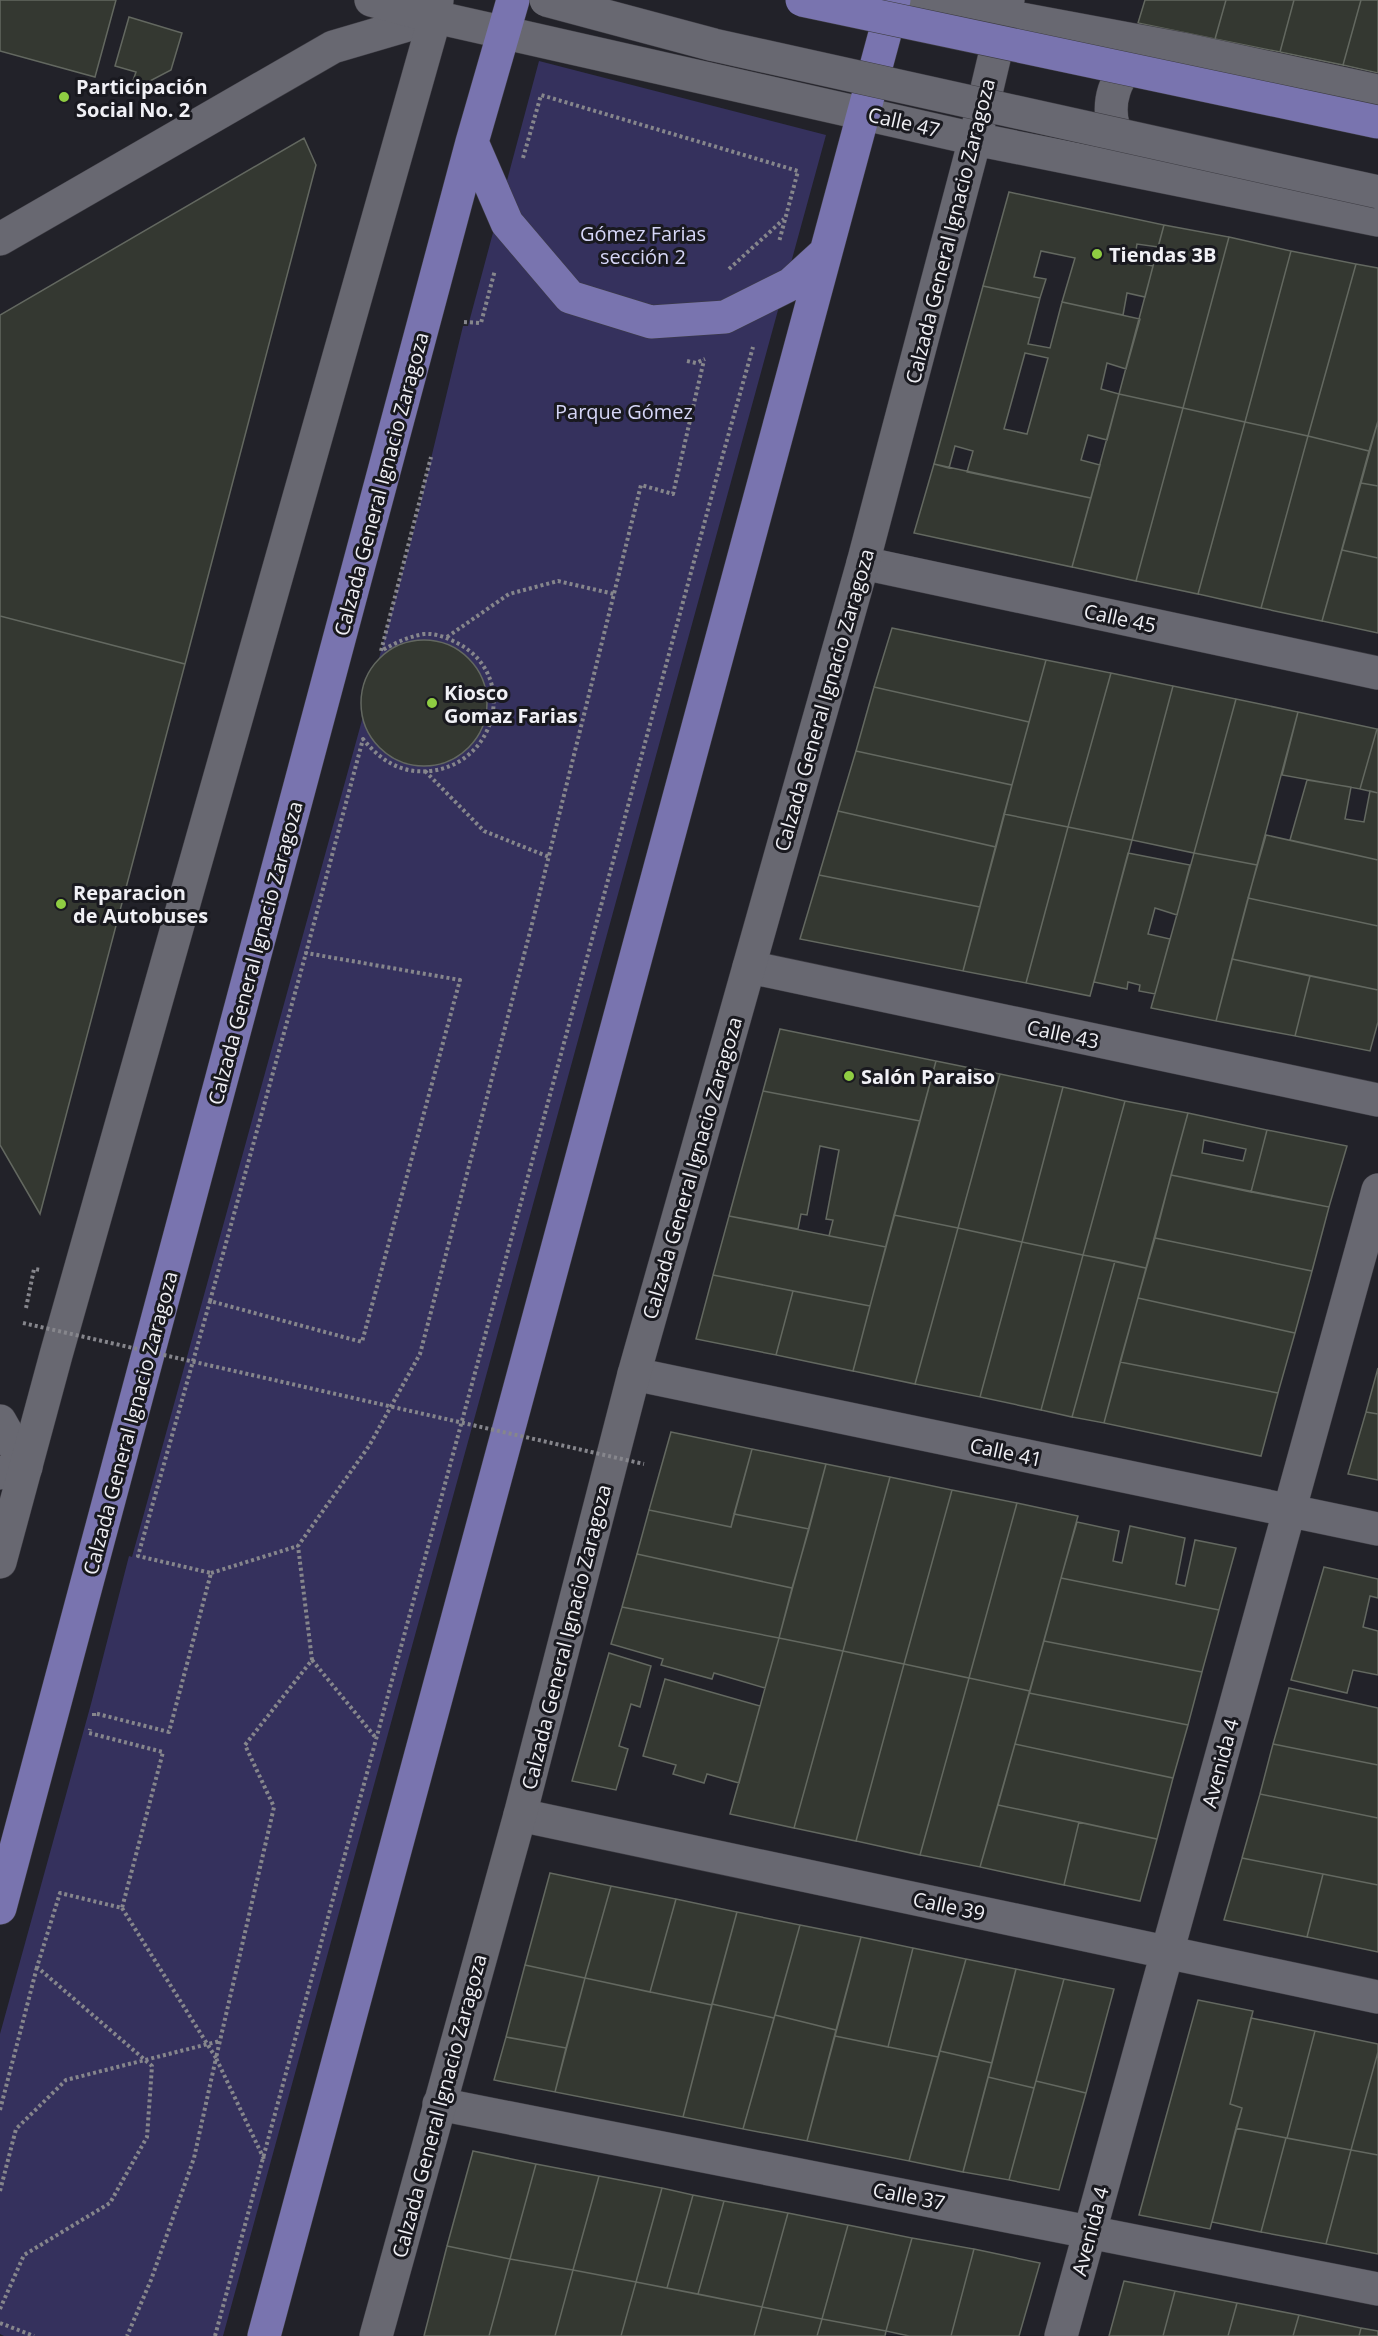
<svg xmlns="http://www.w3.org/2000/svg" width="1378" height="2336" viewBox="0 0 1378 2336" font-family="'Open Sans',sans-serif">
<rect width="100%" height="100%" fill="#222229"/>
<!-- green -->
<path fill="#35315d" d="M539,61L826,135L223,2336H4L0,2334V2034L91,1704L129,1556L132,1557L381,651L415,525L463,326H468Z"/>
<!-- building -->
<path fill="#343831" stroke="#636860" stroke-width="1.5" fill-rule="evenodd" d="M0,0H116L95,77L0,51Z
M1145,0H1226L1215,39L1138,23Z
M1226,0H1294L1280,52L1215,39Z
M1294,0H1361L1343,65L1280,52Z
M1361,0H1378V73L1343,65Z
M129,17L182,33L171,70L129,92L136,72L115,66Z
M304,138L316,165L185,664L0,616V315Z
M1009,192L1164,225L1158,247L1137,244L1134,262L1153,266L1145,297L1127,293L1123,315L1062,302L1075,258L1041,251L1034,277L1046,279L1040,298L983,286Z
M1164,225L1229,237L1183,408L1119,394Z
M1229,237L1291,251L1245,422L1183,408Z
M1291,251L1356,264L1308,436L1245,422Z
M1356,264L1378,268V421L1369,451L1308,436Z
M983,286L1040,298L1028,344L1050,348L1062,302L1140,319L1126,369L1107,363L1101,389L1119,394L1107,440L1088,435L1081,460L1100,465L1091,498L967,472L973,451L955,446L949,468L934,464ZM1025,353L1048,358L1027,434L1004,429Z
M1119,394L1183,408L1136,581L1072,567Z
M1183,408L1245,422L1198,594L1136,581Z
M1378,421V486L1361,483Z
M1245,422L1308,436L1261,608L1198,594Z
M1308,436L1369,451L1322,621L1261,608Z
M934,464L1091,498L1072,567L914,533Z
M1361,483L1378,486V558L1342,550Z
M1342,550L1378,558V633L1322,621Z
M0,616L185,664L40,1214L0,1145Z
M892,628L1046,660L1029,722L874,687Z
M361 703a63 63 0 1 1 126 0a63 63 0 1 1-126 0Z
M1046,660L1111,673L1068,827L1004,814Z
M1111,673L1173,686L1132,840L1068,827Z
M1173,686L1236,699L1194,853L1132,840Z
M874,687L1029,722L1012,785L856,751Z
M1236,699L1298,712L1257,865L1194,853Z
M1298,712L1377,729L1360,789L1282,775Z
M1377,729H1378V793L1360,789Z
M856,751L1012,785L996,847L838,811Z
M1307,780L1351,787L1345,819L1364,822L1370,791L1378,793V860L1290,840Z
M838,811L996,847L980,907L819,875Z
M1004,814L1068,827L1026,983L963,971Z
M1068,827L1132,840L1090,996L1026,983Z
M1266,835L1378,860V926L1248,898Z
M1128,853L1190,865L1177,915L1155,908L1148,934L1170,939L1155,994L1139,991L1140,985L1128,982L1127,989L1094,982Z
M1194,853L1257,865L1216,1021L1151,1008Z
M819,875L980,907L963,971L800,939Z
M1248,898L1378,926V990L1232,959Z
M1232,959L1310,976L1295,1036L1216,1021Z
M1310,976L1378,990V1022L1370,1051L1295,1036Z
M780,1029L936,1061L920,1121L763,1091Z
M936,1061L1000,1074L958,1228L894,1215Z
M1000,1074L1063,1087L1022,1242L958,1228Z
M1063,1087L1125,1101L1083,1255L1022,1242Z
M763,1091L920,1121L886,1247L829,1236L833,1220L826,1219L839,1150L820,1146L807,1215L801,1214L798,1229L729,1216Z
M1125,1101L1188,1113L1146,1268L1083,1255Z
M1188,1113L1267,1130L1251,1192L1171,1175ZM1204,1140L1246,1149L1243,1161L1202,1153Z
M1267,1130L1347,1146L1329,1207L1251,1192Z
M1171,1175L1329,1207L1312,1271L1155,1238Z
M894,1215L958,1228L915,1384L853,1371Z
M729,1216L886,1247L870,1306L713,1275Z
M958,1228L1022,1242L980,1397L915,1384Z
M1155,1238L1312,1271L1295,1333L1138,1298Z
M1022,1242L1083,1255L1041,1410L980,1397Z
M1083,1255L1115,1261L1072,1417L1041,1410Z
M1115,1261L1146,1268L1104,1423L1072,1417Z
M713,1275L793,1291L776,1355L696,1339Z
M793,1291L870,1306L853,1371L776,1355Z
M1138,1298L1295,1333L1278,1393L1120,1362Z
M1120,1362L1278,1393L1261,1456L1104,1423Z
M1378,1368V1414L1366,1412Z
M1366,1412L1378,1414V1480L1348,1474Z
M671,1432L752,1449L731,1527L649,1510Z
M752,1449L826,1464L809,1529L734,1514Z
M826,1464L890,1477L843,1651L779,1638Z
M890,1477L952,1490L904,1664L843,1651Z
M952,1490L1017,1503L969,1678L904,1664Z
M1017,1503L1078,1516L1030,1691L969,1678Z
M649,1510L731,1527L734,1514L809,1529L792,1588L637,1554Z
M1077,1522L1119,1531L1113,1561L1122,1563L1130,1526L1185,1538L1176,1584L1185,1586L1195,1540L1236,1548L1219,1610L1061,1578Z
M637,1554L792,1588L779,1638L622,1607Z
M1324,1567L1378,1579V1598L1370,1596L1363,1627L1378,1631V1675L1353,1670L1347,1693L1291,1680Z
M1061,1578L1219,1610L1202,1672L1044,1641Z
M622,1607L779,1638L765,1688L714,1673L712,1679L661,1665L663,1659L611,1644Z
M779,1638L843,1651L794,1828L730,1814Z
M1044,1641L1202,1672L1188,1725L1029,1693Z
M843,1651L904,1664L856,1841L794,1828Z
M609,1653L651,1666L640,1707L631,1704L619,1746L628,1749L616,1790L572,1781Z
M904,1664L969,1678L920,1855L856,1841Z
M969,1678L1030,1691L980,1867L920,1855Z
M665,1679L760,1706L739,1783L707,1774L704,1783L673,1774L676,1765L643,1756Z
M1289,1688L1378,1708V1765L1273,1744Z
M1029,1693L1188,1725L1173,1778L1015,1744Z
M1015,1744L1173,1778L1157,1839L998,1805Z
M1273,1744L1378,1765V1818L1260,1794Z
M1260,1794L1378,1818V1885L1242,1858Z
M998,1805L1079,1822L1064,1885L980,1867Z
M1079,1822L1157,1839L1140,1901L1064,1885Z
M1242,1858L1323,1874L1307,1937L1224,1920Z
M550,1873L611,1886L585,1978L525,1965Z
M1323,1874L1378,1885V1952L1307,1937Z
M611,1886L676,1899L650,1992L585,1978Z
M676,1899L737,1912L712,2005L650,1992Z
M737,1912L800,1925L774,2018L712,2004Z
M800,1925L861,1937L836,2030L775,2015Z
M861,1937L913,1948L888,2047L835,2036Z
M913,1948L966,1959L938,2057L888,2047Z
M966,1959L1016,1969L992,2063L940,2051Z
M525,1965L585,1978L566,2048L506,2037Z
M1016,1969L1064,1979L1034,2088L988,2077Z
M585,1978L712,2005L683,2117L555,2092Z
M1064,1979L1114,1989L1086,2093L1036,2081Z
M1198,2000L1253,2011L1230,2104L1242,2108L1210,2229L1139,2215Z
M712,2004L774,2018L743,2129L683,2117Z
M775,2015L836,2030L807,2141L743,2129Z
M1251,2018L1315,2031L1287,2138L1236,2128L1242,2108L1230,2104Z
M1315,2031L1378,2044V2052L1351,2150L1287,2138Z
M835,2036L938,2057L909,2161L807,2141Z
M506,2037L566,2048L555,2092L494,2080Z
M940,2051L992,2063L963,2172L909,2161Z
M1378,2052V2155L1351,2150Z
M988,2077L1034,2088L1009,2180L963,2172Z
M1036,2081L1086,2093L1059,2190L1009,2180Z
M1236,2128L1286,2138L1261,2232L1212,2222Z
M1286,2138L1351,2150L1326,2244L1261,2232Z
M1351,2150L1378,2155V2254L1326,2244Z
M473,2151L536,2164L510,2259L447,2246Z
M536,2164L599,2176L573,2270L510,2259Z
M599,2176L662,2188L636,2282L573,2270Z
M662,2188L693,2195L667,2288L636,2282Z
M693,2195L724,2201L698,2294L667,2288Z
M724,2201L788,2213L762,2307L698,2294Z
M788,2213L848,2225L822,2319L762,2307Z
M848,2225L912,2238L886,2331L822,2319Z
M912,2238L974,2249L951,2336H909L886,2331Z
M447,2246L510,2259L489,2336H424Z
M974,2249L1040,2263L1019,2336H951Z
M510,2259L573,2270L555,2336H489Z
M573,2270L636,2282L621,2336H555Z
M1124,2281L1175,2291L1163,2336H1109Z
M636,2282L762,2307L754,2336H621Z
M1175,2291L1237,2303L1228,2336H1163Z
M1237,2303L1299,2315L1293,2336H1228Z
M762,2307L822,2319L817,2336H754Z
M1299,2315L1361,2328L1359,2336H1293Z
M822,2319L886,2331L885,2336H817Z
M1361,2328L1378,2331V2336H1359Z"/>
<g fill="none" stroke-linecap="round" stroke-linejoin="round">
<defs>
<path id="minor" d="M0,239L333,47L435,17
M863,563L1378,673
M749,967L1378,1100
M634,1374L1378,1529
M0,1421L26,1467L0,1473
M520,1815L1378,1997
M439,2104L1378,2289
M1061,2336L1378,1190"/>
<path id="secondary" d="M371,0L435,17L975,139L1378,220
M920,0L1182,49L1378,91
M1133,155C1129,151 1123,146 1120,141C1101,109 1114,67 1149,53
M0,1562L56,1355L435,17L437,0
M376,2336L520,1815L634,1374L863,563L975,139L1008,0"/>
<path id="primary" d="M472,142L507,223L570,297L651,322L725,317L791,284L825,253
M0,1908L472,142L513,0
M264,2336L894,0"/>
</defs>
<!-- minor casing -->
<use href="#minor" stroke="#3e3d44" stroke-width="34"/>
<!-- secondary casing -->
<use href="#secondary" stroke="#3e3d44" stroke-width="34"/>
<!-- primary casing -->
<use href="#primary" stroke="#3e3d44" stroke-width="34"/>
<!-- path -->
<path stroke="#86868c" stroke-width="4" stroke-dasharray="3 3" stroke-linecap="butt" d="M523,158L541,95L798,171L779,242
M729,269L784,219
M464,322L481,323L495,270
M687,361L696,363L705,359
M447,637L509,594L558,581L614,594
M425,771L484,831L549,857
M210,1301L306,953
M26,1308L34,1269L41,1270
M211,1573L298,1546
M312,1660L376,1738
M94,1716V1713L169,1732L211,1573L138,1556L210,1301L362,1342L460,980L306,953L363,739C380,760 401,774 430,771C496,764 519,677 459,644C448,638 436,633 424,634C407,637 395,643 381,651L431,457
M122,1908L216,2058L194,2158L151,2280L127,2336
M0,2110L37,1967
M264,2159L216,2058L274,1807L245,1745L312,1660L298,1546L369,1446L420,1354L531,928L641,485L673,494L704,360
M0,2191L16,2129L66,2080L220,2041
M0,2309L24,2255L110,2203L147,2137L152,2066L37,1967L60,1893L122,1908L163,1752L89,1733L90,1729
M0,2323L34,2336
M215,2336L720,465L753,347"/>
<!-- minor -->
<use href="#minor" stroke="#686871" stroke-width="33"/>
<!-- secondary -->
<use href="#secondary" stroke="#686871" stroke-width="33"/>
<!-- primary -->
<use href="#primary" stroke="#7974af" stroke-width="33"/>
<defs>
<path id="secondary-bridge" d="M546,0L714,45L1378,192"/>
<path id="primary-bridge" d="M802,0L1378,122"/>
</defs>
<!-- secondary-bridge casing -->
<use href="#secondary-bridge" stroke="#3e3d44" stroke-width="34" stroke-linecap="butt"/>
<!-- primary-bridge casing -->
<use href="#primary-bridge" stroke="#3e3d44" stroke-width="34" stroke-linecap="butt"/>
<!-- path-bridge -->
<path stroke="#86868c" stroke-width="4" stroke-dasharray="3 3" stroke-linecap="butt" d="M23,1323L644,1464"/>
<!-- secondary-bridge -->
<use href="#secondary-bridge" stroke="#686871" stroke-width="33"/>
<!-- primary-bridge -->
<use href="#primary-bridge" stroke="#7974af" stroke-width="33"/>
</g>
<!-- markers -->
<g fill="#8fcd42" stroke="#19191f" stroke-width="2">
<circle cx="64" cy="97" r="6"/>
<circle cx="1097" cy="254" r="6"/>
<circle cx="432" cy="703" r="6"/>
<circle cx="61" cy="904" r="6"/>
<circle cx="849" cy="1076" r="6"/>
</g>
<g text-anchor="middle" dominant-baseline="central" stroke-width="6" stroke-linejoin="round" paint-order="stroke">
<!-- poi labels -->
<g font-size="20" font-weight="bold" fill="#f0f0f5" stroke="#19191f" text-anchor="start">
<text x="76" y="86">Participación<tspan x="76" dy="23">Social No. 2</tspan></text>
<text x="1109" y="254">Tiendas 3B</text>
<text x="444" y="692">Kiosco<tspan x="444" dy="23">Gomaz Farias</tspan></text>
<text x="73" y="892">Reparacion<tspan x="73" dy="23">de Autobuses</tspan></text>
<text x="861" y="1076">Salón Paraiso</text>
</g>
<!-- street labels -->
<g font-size="20" fill="#f0f0f5" stroke="#19191f">
<text transform="translate(904 122) rotate(13)">Calle 47</text>
<text transform="translate(950 231) rotate(-76)">Calzada General Ignacio Zaragoza</text>
<text transform="translate(381 484) rotate(-75)">Calzada General Ignacio Zaragoza</text>
<text transform="translate(1120 618) rotate(12)">Calle 45</text>
<text transform="translate(824 700) rotate(-74)">Calzada General Ignacio Zaragoza</text>
<text transform="translate(255 953) rotate(-75)">Calzada General Ignacio Zaragoza</text>
<text transform="translate(1063 1034) rotate(12)">Calle 43</text>
<text transform="translate(692 1168) rotate(-74)">Calzada General Ignacio Zaragoza</text>
<text transform="translate(130 1423) rotate(-75)">Calzada General Ignacio Zaragoza</text>
<text transform="translate(1006 1452) rotate(12)">Calle 41</text>
<text transform="translate(566 1637) rotate(-76)">Calzada General Ignacio Zaragoza</text>
<text transform="translate(1220 1763) rotate(-75)">Avenida 4</text>
<text transform="translate(949 1906) rotate(12)">Calle 39</text>
<text transform="translate(439 2106) rotate(-75)">Calzada General Ignacio Zaragoza</text>
<text transform="translate(909 2196) rotate(11)">Calle 37</text>
<text transform="translate(1090 2231) rotate(-75)">Avenida 4</text>
</g>
<!-- park labels -->
<g font-size="20" fill="#d6d6f7" stroke="#19191f">
<text x="643" y="233">Gómez Farias<tspan x="643" dy="23">sección 2</tspan></text>
<text x="624" y="411">Parque Gómez</text>
</g>
</g>
</svg>
